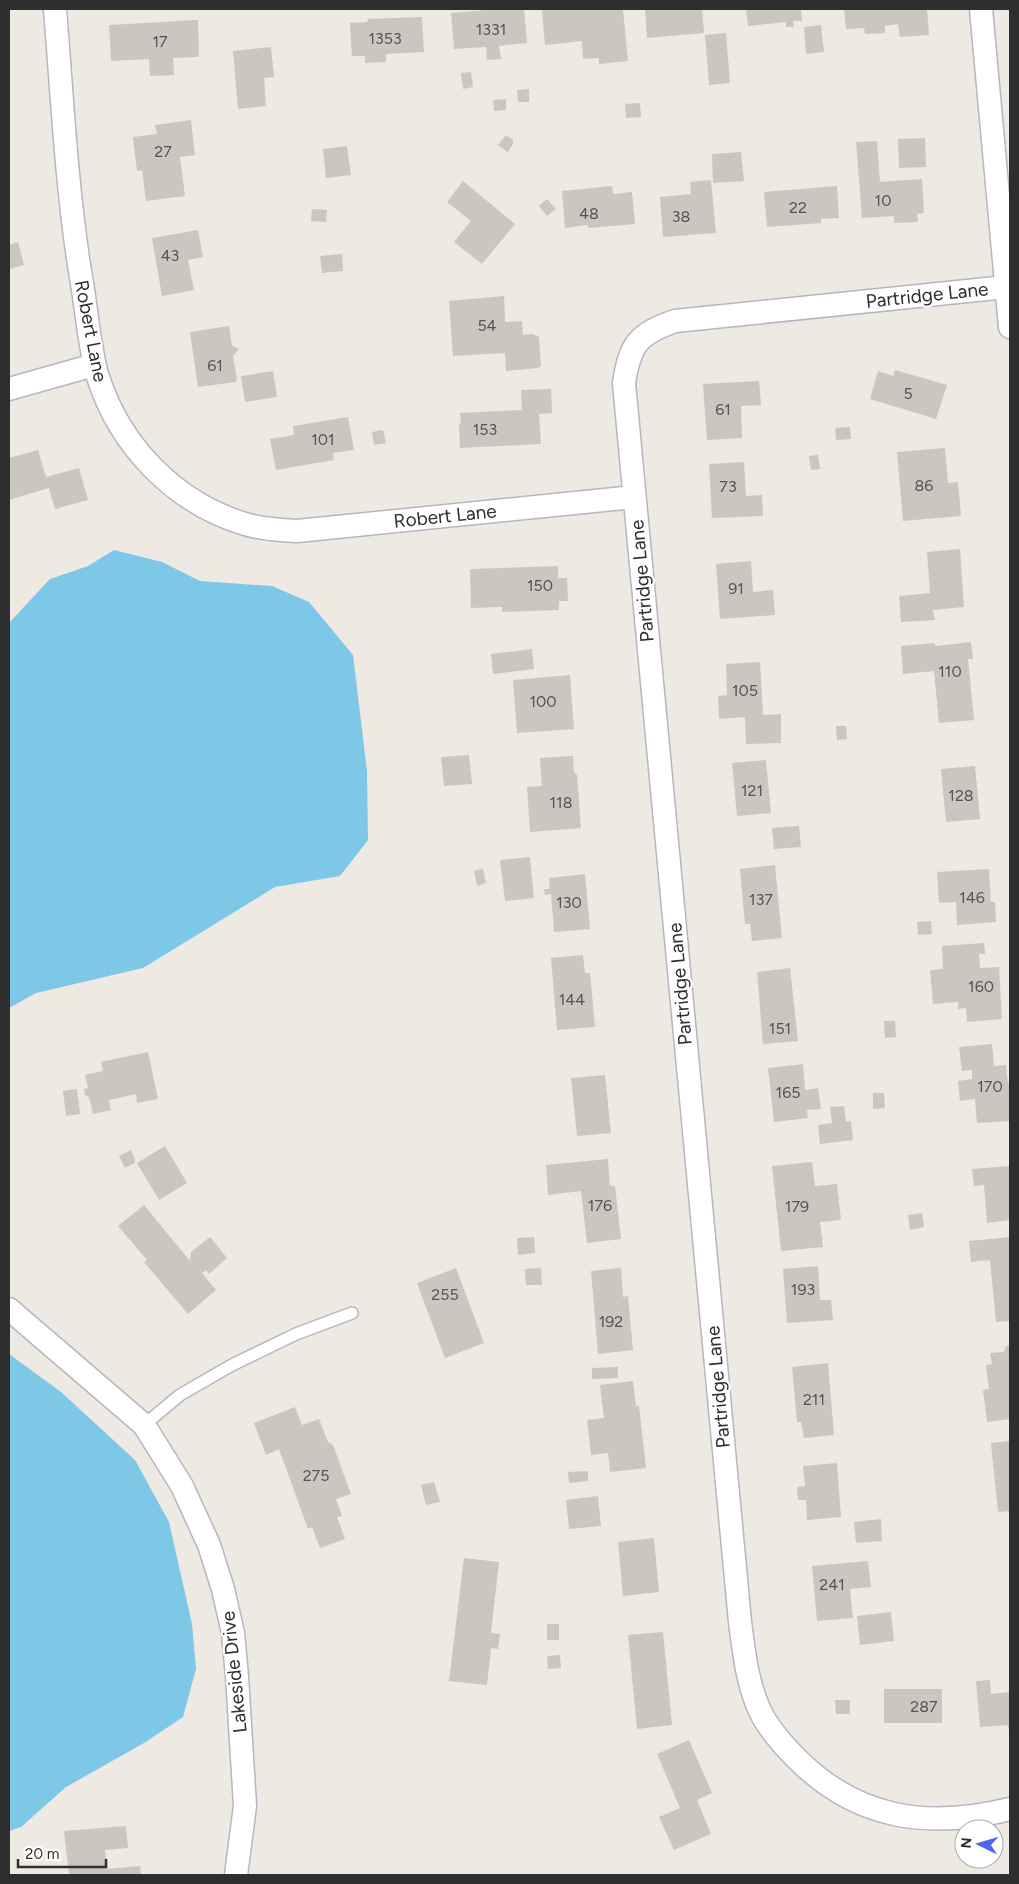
<svg xmlns="http://www.w3.org/2000/svg" width="1019" height="1884" viewBox="0 0 1019 1884" font-family="Figtree,sans-serif">
<rect width="100%" height="100%" fill="#eee9e2"/>
<!-- water -->
<path fill="#7dc7e7" d="M114,550L162,562L200,581L272,586L309,602L353,655L367,771L368,840L340,876L275,887L143,968L36,993L9,1008V623L50,579L88,566Z
M9,1354L61,1392L135,1460L169,1522L192,1624L196,1669L183,1717L144,1743L66,1787L21,1827L9,1831Z"/>
<!-- building -->
<path fill="#cac7c0" d="M500,9H524L527,43L499,46L501,59L487,60L486,47L454,49L451,13Z
M553,9H623L628,61L599,64V58L583,59L582,41L545,45L542,10Z
M645,9H702L704,33L647,38Z
M746,9H801L802,21H793L794,27H786V22L748,26Z
M844,9H927L929,35L900,37L898,24L885,26V33L865,34L864,28L846,29Z
M422,17L424,52L386,54V62L365,63V56H352L350,23L367,22L368,19Z
M198,20L199,54L197,57L173,58L174,75L150,76L149,59L111,61L109,25Z
M821,25L824,52L806,54L804,27Z
M726,33L730,83L709,85L705,35Z
M271,47L274,77L264,78L266,106L238,109L233,51Z
M471,72L473,87L463,89L461,73Z
M529,89V102H518L517,90Z
M506,99V110L494,111L493,100Z
M640,103L641,117L626,118L625,104Z
M191,120L195,155L180,157L185,196L146,201L142,170L137,171L133,137L157,134L155,125Z
M506,135L513,140V144L508,152L498,145Z
M925,138L926,167L899,168L898,139Z
M877,141L880,182L922,179L924,213L917,214L918,222L894,223V216L862,218L856,142Z
M347,146L351,175L326,178L323,149Z
M741,152L744,181L713,183L712,154Z
M711,180L716,233L663,237L660,197L691,194L690,182Z
M463,181L515,224L482,264L454,242L471,221L447,202Z
M612,186L613,194L632,192L635,224L589,228L587,225L565,228L562,191Z
M837,186L839,218L821,219V223L767,227L764,192Z
M547,199L556,209L547,216L539,206Z
M312,209L327,210L326,222L311,221Z
M198,230L203,257L188,260L194,290L162,296L152,238Z
M18,242L24,265L9,269V245Z
M342,254L343,271L322,273L320,256Z
M504,296L505,322L522,321L523,335L533,334L539,337L541,366L538,368L506,371L505,353L453,356L449,301Z
M229,326L232,346L239,349L233,356L237,380L235,382L198,387L190,332Z
M895,370L947,385L936,419L870,399L878,371L893,376Z
M273,371L277,397L245,402L241,376Z
M759,381L761,405L741,406L742,438L707,440L703,384Z
M551,389L552,413L539,414L541,444L460,448L459,424L461,425L460,413L522,410L521,390Z
M348,417L354,450L333,453L334,460L276,470L270,439L294,435L293,426Z
M850,427L851,439L836,440L835,428Z
M383,430L386,443L374,445L372,432Z
M945,448L948,483L958,482L961,516L903,521L897,452Z
M38,450L46,477L79,468L88,500L55,509L49,488L9,500V458Z
M818,455L820,469L811,470L809,456Z
M744,462L746,496L762,495L763,516L712,518L709,464Z
M960,549L964,607L933,610L935,620L901,622L899,596L930,593L927,552Z
M751,561L753,592L773,590L775,615L720,619L716,564Z
M558,566V578H567L568,601H559V610L502,612V607L471,608L470,569Z
M971,642L973,659H968L974,720L939,723L934,671L903,674L901,646L934,643L936,646Z
M532,649L534,669L493,674L491,654Z
M760,662L763,715L781,714V743L746,744L745,717L719,719L718,696L727,695L726,664Z
M570,675L574,729L517,733L513,680Z
M836,726H846L847,739L837,740Z
M469,755L472,784L444,786L441,757Z
M573,756L574,772L577,775L581,828L530,832L527,787L542,786L540,758Z
M766,760L771,813L737,816L732,763Z
M975,766L980,819L946,822L941,769Z
M799,826L801,847L774,849L772,828Z
M530,857L534,898L505,901L500,860Z
M775,865L782,938L752,941L750,924H745L740,869Z
M483,869L486,883L477,886L474,871Z
M989,869L991,902H995L996,922L957,925L956,902L939,903L937,872Z
M585,874L590,929L554,932L551,894L545,895L544,889H550L549,878Z
M931,921L932,934L918,935L917,922Z
M984,943L985,954H979L980,968L999,967L1002,1019L967,1022L966,1008L958,1009V1002L933,1004L930,970L943,969L942,946Z
M583,955L585,973H590L595,1027L557,1030L551,958Z
M790,968L798,1041L763,1044L757,972Z
M884,1021H895L896,1037L885,1038Z
M992,1044L994,1066L1006,1065L1008,1083H1010V1121L977,1123L975,1099L960,1101L958,1081L972,1079V1070L962,1071L959,1047Z
M148,1052L158,1099L137,1103L136,1094L109,1100L111,1110L93,1114L89,1097L85,1095L84,1089L88,1088L85,1075L103,1071L101,1062Z
M803,1064L805,1090L818,1088L821,1109L807,1110L808,1118L774,1122L768,1068Z
M605,1075L611,1133L577,1136L571,1078Z
M77,1089L80,1114L66,1116L63,1091Z
M873,1093H884L885,1108L873,1109Z
M844,1106L846,1122L851,1121L853,1140L820,1144L818,1125L832,1123L830,1107Z
M165,1146L187,1183L159,1200L137,1163Z
M131,1150L135,1160V1163L125,1168L119,1156Z
M608,1159L610,1186H615L621,1239L587,1243L581,1191L548,1195L546,1165Z
M812,1162L815,1186L837,1184L841,1220L820,1222L823,1247L781,1251L772,1166Z
M1010,1166V1220L987,1223L984,1185L974,1186L972,1169Z
M144,1205L190,1261L191,1252L210,1237L227,1258L209,1274L206,1270L202,1273L216,1290L188,1314L144,1262L147,1260L118,1226Z
M922,1213L924,1227L910,1230L908,1215Z
M534,1237L535,1253L518,1255L517,1238Z
M1010,1237V1321L996,1322L990,1260L971,1262L969,1241Z
M818,1266L820,1300H831L833,1320L787,1323L783,1269Z
M456,1268L484,1343L445,1358L417,1283Z
M541,1268L542,1285H526L525,1269Z
M621,1268L623,1297L628,1296L633,1350L598,1354L591,1271Z
M1010,1345V1419L987,1422L983,1390L989,1389L986,1365L992,1364L990,1353L1004,1352L1006,1346Z
M828,1363L834,1435L804,1438L801,1422H797L792,1367Z
M618,1367V1378L592,1379V1368Z
M633,1381L636,1406H639L646,1468L610,1472L608,1453L591,1455L587,1420L604,1418L600,1385Z
M295,1407L302,1425L319,1419L328,1442L333,1445L351,1494L336,1499L342,1516L337,1517L345,1539L320,1548L312,1527L308,1529L279,1449L266,1455L254,1423Z
M1010,1441V1511L998,1512L991,1443Z
M837,1463L841,1517L807,1520L806,1500H798L797,1487L805,1486L803,1466Z
M588,1471V1481L569,1483L568,1472Z
M434,1482L440,1502L426,1505L421,1485Z
M598,1496L601,1526L569,1529L566,1500Z
M881,1519L882,1541L856,1543L854,1522Z
M654,1538L659,1592L623,1596L618,1542Z
M464,1558L499,1562L491,1633L500,1634L498,1649L491,1648L487,1685L449,1681Z
M868,1561L871,1587L850,1589L853,1618L817,1621L812,1566Z
M891,1612L894,1641L860,1645L857,1616Z
M547,1624H559V1640H547Z
M663,1632L672,1725L637,1729L628,1635Z
M560,1655L561,1668L548,1669L547,1656Z
M990,1680L991,1694L1010,1692V1731H1009L1008,1725L980,1727L976,1681Z
M884,1689H942V1723H884Z
M835,1700H850V1714H836Z
M689,1740L712,1793L697,1800L711,1834L674,1850L659,1817L680,1808L657,1754Z
M126,1826L128,1848L105,1850L107,1869L140,1866L141,1875H69L64,1831Z"/>
<g fill="none" stroke-linecap="round" stroke-linejoin="round">
<defs>
<path id="lane" d="M144,1425L180,1395L232,1365L296,1334L352,1313"/>
<path id="street" d="M55,9C62,94 66,180 79,265C83,288 86,310 89,333C92,348 93,363 98,377C120,446 175,503 245,524C262,529 279,530 297,531L634,497
M981,9L1010,327
M1006,287L675,321C638,334 630,344 624,383L740,1622C744,1652 747,1683 760,1711C768,1728 783,1745 797,1759C858,1820 929,1829 1010,1809
M9,389L94,365
M9,1309L144,1425L182,1486L209,1545L223,1589L233,1633L237,1676L245,1806L236,1875"/>
</defs>
<!-- lane casing -->
<use href="#lane" stroke="#b5b7c0" stroke-width="14"/>
<!-- street casing -->
<use href="#street" stroke="#b5b7c0" stroke-width="25"/>
<!-- lane -->
<use href="#lane" stroke="#fff" stroke-width="11"/>
<!-- street -->
<use href="#street" stroke="#fff" stroke-width="22"/>
</g>
<g text-anchor="middle" dominant-baseline="central" stroke-width="4.5" stroke-linejoin="round" paint-order="stroke">
<!-- number labels -->
<g font-size="16" fill="#555452">
<text x="491" y="29">1331</text>
<text x="385" y="38">1353</text>
<text x="160" y="41">17</text>
<text x="163" y="151">27</text>
<text x="883" y="200">10</text>
<text x="798" y="207">22</text>
<text x="589" y="213">48</text>
<text x="681" y="216">38</text>
<text x="170" y="255">43</text>
<text x="487" y="325">54</text>
<text x="215" y="365">61</text>
<text x="908" y="393">5</text>
<text x="723" y="409">61</text>
<text x="485" y="429">153</text>
<text x="323" y="439">101</text>
<text x="924" y="485">86</text>
<text x="728" y="486">73</text>
<text x="540" y="585">150</text>
<text x="736" y="588">91</text>
<text x="950" y="671">110</text>
<text x="745" y="690">105</text>
<text x="543" y="701">100</text>
<text x="752" y="790">121</text>
<text x="961" y="795">128</text>
<text x="561" y="802">118</text>
<text x="972" y="897">146</text>
<text x="761" y="899">137</text>
<text x="569" y="902">130</text>
<text x="981" y="986">160</text>
<text x="572" y="999">144</text>
<text x="780" y="1028">151</text>
<text x="990" y="1086">170</text>
<text x="788" y="1092">165</text>
<text x="600" y="1205">176</text>
<text x="797" y="1206">179</text>
<text x="803" y="1289">193</text>
<text x="445" y="1294">255</text>
<text x="611" y="1321">192</text>
<text x="814" y="1399">211</text>
<text x="316" y="1475">275</text>
<text x="832" y="1584">241</text>
<text x="924" y="1706">287</text>
</g>
<!-- street labels -->
<g font-size="19" fill="#2e2e2e" stroke="#fff">
<text transform="translate(927 295) rotate(-6)">Partridge Lane</text>
<text transform="translate(91 331) rotate(79)">Robert Lane</text>
<text transform="translate(445 516) rotate(-6)">Robert Lane</text>
<text transform="translate(642 581) rotate(-95)">Partridge Lane</text>
<text transform="translate(680 984) rotate(-95)">Partridge Lane</text>
<text transform="translate(718 1387) rotate(-95)">Partridge Lane</text>
<text transform="translate(234 1672) rotate(-96)">Lakeside Drive</text>
</g>
</g>
<!-- border -->
<rect width="1019" height="1884" fill="none" stroke="#2e2e2e" stroke-width="20"/>
<!-- north arrow -->
<g transform="translate(979 1844) rotate(275)"><circle r="24" fill="#ffffff" stroke="#ababab"/>
<path d="M0-4L9 19L0 12L-9 19Z" fill="#4f66ee"/>
<text y="-8" font-size="14" font-weight="bold" text-anchor="middle" fill="#2e2e2e">N</text>
</g>
<!-- scale -->
<path d="M18 1859v8h88v-8" fill="none" stroke="#2e2e2e" stroke-width="2.5"/>
<text x="25" y="1859" font-size="15" fill="#2e2e2e" stroke="#ffffff" stroke-width="4" paint-order="stroke">20 m</text>
</svg>
